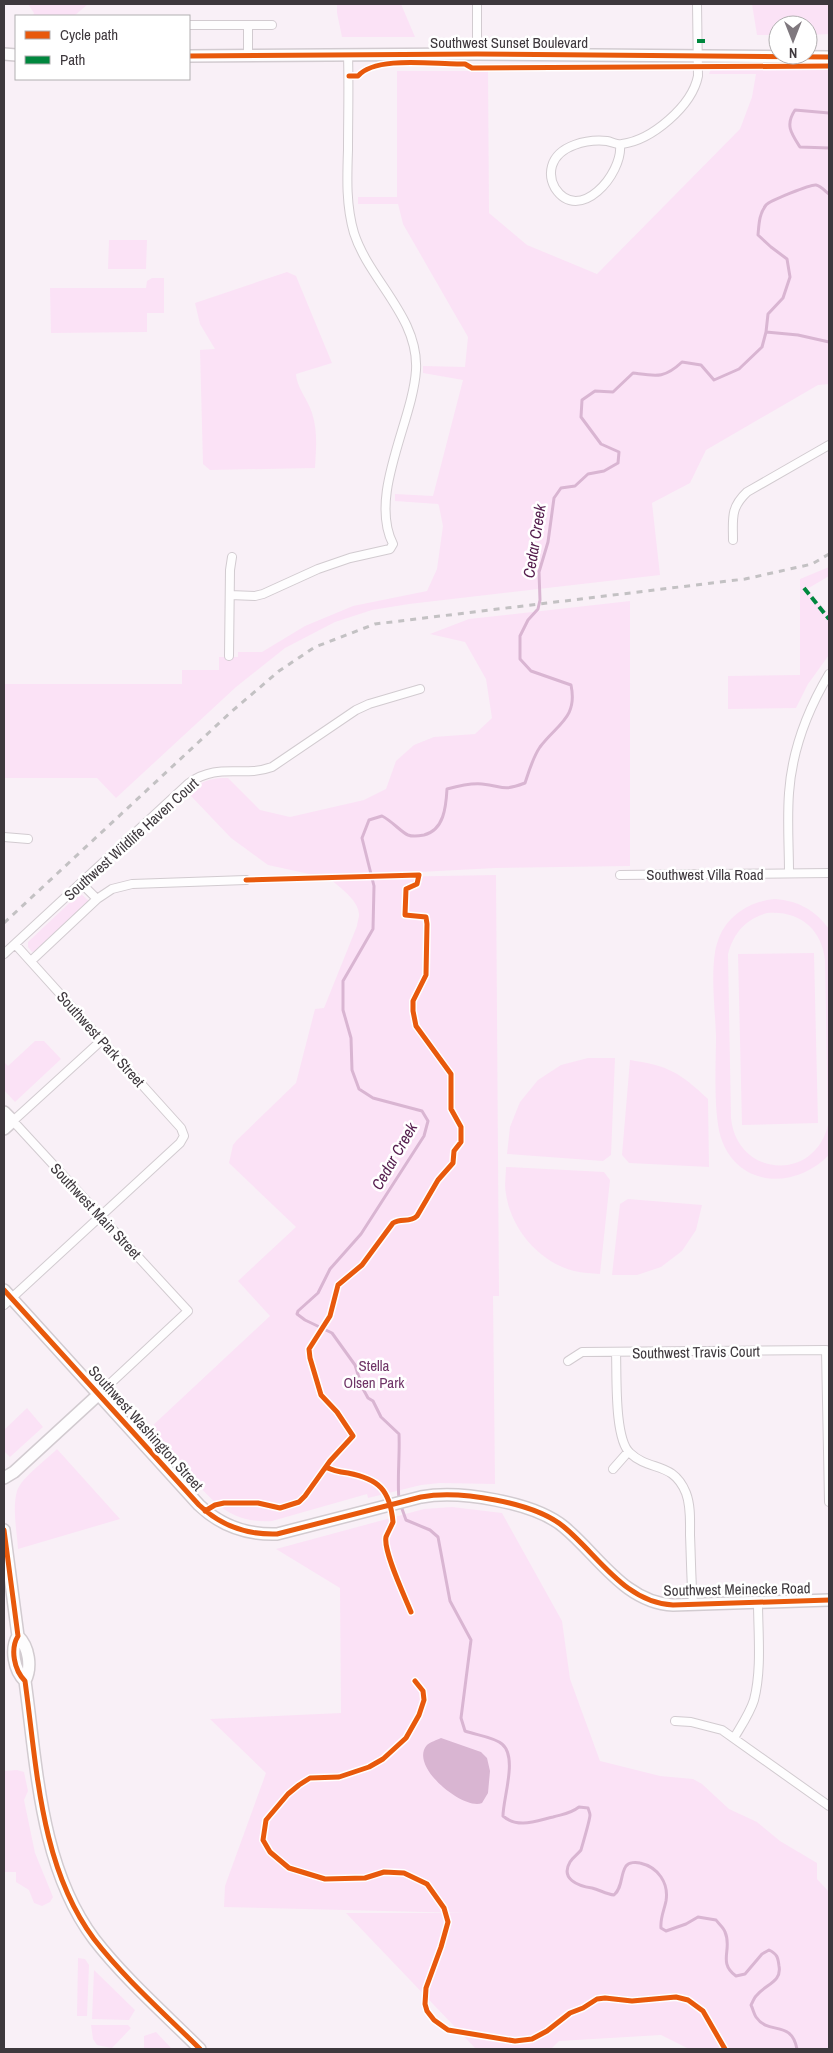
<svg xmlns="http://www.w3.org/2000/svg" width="833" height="2053" viewBox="0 0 833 2053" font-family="'Archivo Narrow',sans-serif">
<rect width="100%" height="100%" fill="#f9f0f7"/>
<!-- green -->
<path fill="#fbe2f6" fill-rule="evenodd" d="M28,4H88L74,16H33L34,13Z
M337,4H401L415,37H342L337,13Z
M752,4H829V34L808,35V25H778V35H757Z
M715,67L829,68V384L818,385L706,450L690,483L652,503L660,575L409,604L372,610L335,622L285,648L236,687L116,798L97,778H4V684H182V670H219V657H238V652H262L305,626L353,606L427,591L437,569L443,526L439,506L438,504L395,501V494L433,496L463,380L423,373V366L465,367L468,337L403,224L398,204H358V197H397V71H488L489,213L527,245L597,274L740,129L752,97L756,74H709L711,69Z
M109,240H147L146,269H108Z
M287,272L296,276L332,363L296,374C296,386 308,400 312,413C318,431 316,450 315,468L210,470L203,464L200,350L215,349L200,324L195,303Z
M152,278H164V313H147V332L51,333L50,288H146L147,281Z
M829,567V576L807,589L829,614V655L808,684L796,708L728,709V676L800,675V579Z
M630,601V866L496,868L323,877L268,865L231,838L191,796C198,780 212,778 228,778L260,810L290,817L364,800L386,789L396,761L414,745L434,737L475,734L492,718L486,679L465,642L430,634L469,619Z
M496,875L499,1296H493L495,1484L440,1483L421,1485L368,1498L367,1494L272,1521C230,1524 212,1501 187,1472C175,1457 162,1443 150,1428L270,1316L238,1281L296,1227L229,1163L233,1145L237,1140L296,1083L315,1009L324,1008L357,926C357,923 359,918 359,915C359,900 339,887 329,878Z
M80,893L90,902L38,950L32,952L28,947V942Z
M775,899C799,901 815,910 829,929V1165V1155C795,1190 738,1188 721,1138C713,1113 716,1063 716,1036C715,1009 711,979 715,952C716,945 719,937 722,931C734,911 753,901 775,899ZM767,913C799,910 822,929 825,960L828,1125C814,1183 737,1177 731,1118L728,954C734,932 746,919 767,913Z
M814,953L818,1123L742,1125L738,954Z
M35,1041H44L61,1059L15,1102L4,1090V1062L8,1066Z
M588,1058H615L611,1155L603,1161L507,1154L510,1127L520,1102L538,1080L561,1065Z
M630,1060C669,1066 679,1072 708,1099L709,1167L629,1163L622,1155Z
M506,1167L604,1172L610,1180L600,1274C592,1273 582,1273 574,1271C539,1262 511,1229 506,1194C504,1185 506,1176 506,1167Z
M628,1199L702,1205L696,1230L682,1251L661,1267L637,1275H612L620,1204Z
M27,1408L43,1427L10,1457L4,1451V1430Z
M57,1449L120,1519L18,1549C17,1531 12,1509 17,1491C22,1477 46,1460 57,1449Z
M452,1507L502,1513L562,1621L570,1679L600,1761L660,1776L693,1779L702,1784L729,1809L757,1822L780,1841L817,1863V1879L829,1892V2049H689L661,2035L559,2041L551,2049H476L346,1913H466L224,1907L225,1886L266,1773L210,1719L341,1713L340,1588L276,1549L424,1509Z
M17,1770L24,1772L28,1791L24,1800L35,1853L53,1897L50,1902L42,1906L34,1903L29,1890L16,1882V1872H4V1771Z
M78,1958L85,1959L89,1965L87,2016H77Z
M94,1970L135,2010L129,2020L92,2019Z
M91,2025H128L131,2028L112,2048L97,2045L93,2039Z
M156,2032L172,2049H144V2036Z"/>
<!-- water -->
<path fill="#d9b5d2" d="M441,1738L481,1752L487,1758L490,1771L488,1793L482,1803C464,1811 408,1766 427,1745C430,1742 437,1740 441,1738Z"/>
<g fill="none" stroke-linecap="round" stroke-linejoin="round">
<!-- stream -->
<path stroke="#d9b5d2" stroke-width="3" d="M829,113L795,110C785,125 791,133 800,147L829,148
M766,332L798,335L829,342
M399,1500C397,1478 400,1456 399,1434L381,1417L373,1401L368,1398L362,1387L355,1365L332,1333L305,1320L297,1314L298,1311L318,1293L330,1269L361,1234L424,1136L428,1121L422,1111L373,1098L359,1089L352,1070L351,1038L343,1010V981L373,929L374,886L362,838L369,820L382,816C392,821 401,832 408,835C413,837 419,836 424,835C444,830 446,807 447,789C458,786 471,783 482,784C504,786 501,792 525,783C529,771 533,757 540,747C557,724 578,718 571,685L531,671L520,659V636L528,620L538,609L540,600L539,572L548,542L554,498L561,488L575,486L588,474L604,471L618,463L619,452L601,444L581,417L582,400L595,391L613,392L633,373C656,376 664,379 682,362L701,365L714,380L739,369L762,347L766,332L768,314L783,298L790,277L787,259L771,247L758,235C759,224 759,214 766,205C769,201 811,184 816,185C821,186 826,192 829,194
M401,1506L406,1520L430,1530L438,1537L450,1601L471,1640L461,1718L465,1731C476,1735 494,1737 502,1744C518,1757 503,1798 503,1816C518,1829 536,1821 553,1817C563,1814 570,1814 579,1807L588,1808C589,1811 590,1813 590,1815C590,1820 582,1846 581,1850C578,1854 573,1857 570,1862C560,1879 578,1886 592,1888C600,1890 606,1894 614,1895C623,1887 620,1875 626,1866C629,1862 636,1862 640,1863C658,1867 669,1883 666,1901C664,1911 660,1918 661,1928L666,1931L686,1924L698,1917L716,1920C718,1923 724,1928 725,1932C733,1949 717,1962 736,1976L745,1974L762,1954L769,1950C777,1954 778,1957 779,1966C782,1982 766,1984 757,1995C754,1997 753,2002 751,2005C753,2009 754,2014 756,2017C769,2036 791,2019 797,2049"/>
<defs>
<path id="street" d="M477,4V54
M189,25H248V56
M248,25H272
M620,145C623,174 579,225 555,188C551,181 550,173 552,166C558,145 588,139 607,141C612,142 618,145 622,144C652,140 692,106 698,76L697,4
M733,540C733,519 730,508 747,492L829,445
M230,595L255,596L263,594L318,569L350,558L390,549L393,544C368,495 413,421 416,370C419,317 369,280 354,233C346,206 347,178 348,150C348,118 349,87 348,55
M229,656L230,570L232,557
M4,837L28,839
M789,873C789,847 787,820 789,793C792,750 807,711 829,674
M620,875L829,873
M81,883L97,899L112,889L132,884L246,880
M4,954L189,783C219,762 242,778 272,767L356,710L369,704L420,689
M31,961L97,899
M4,1305L180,1143L184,1136L181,1128L15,944
M616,1353C617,1374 614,1439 630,1453C650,1472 673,1461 686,1493C691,1506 690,1521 690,1535C691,1557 691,1580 693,1603
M568,1361L582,1352L826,1350L829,1502
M99,1394L188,1311L13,1121L103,1039
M613,1469L628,1452
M675,1721L691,1722L722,1730L829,1806
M734,1738C741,1726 750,1713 754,1700C762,1669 758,1633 758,1601"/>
<path id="secondary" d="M4,54L16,55
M189,56L477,54L829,57
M4,1112L13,1121L4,1129
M4,1290L199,1505C221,1526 247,1535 277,1534L421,1497C459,1490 534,1502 564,1527C598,1555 625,1603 673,1605L829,1600
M4,1478L14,1472L99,1394
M4,1530L18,1636C29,1647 32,1667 25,1681
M18,1636C10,1649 14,1670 25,1681C37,1767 40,1867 94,1939C124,1978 165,2014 200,2049"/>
</defs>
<!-- street casing -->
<use href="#street" stroke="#d2cbd0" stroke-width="10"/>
<!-- secondary casing -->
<use href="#secondary" stroke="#d2cbd0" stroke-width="14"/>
<!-- street -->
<use href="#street" stroke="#fefdfe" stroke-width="8"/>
<!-- secondary -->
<use href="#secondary" stroke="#fefdfe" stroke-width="11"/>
<!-- rail -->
<path stroke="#c3c1c3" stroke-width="3" stroke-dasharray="6 6" stroke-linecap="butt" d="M4,923L231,712L279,671L315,647L375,624L745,579L812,564L829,554"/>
<!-- quiet -->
<path stroke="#00873e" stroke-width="4" stroke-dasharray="8 4" stroke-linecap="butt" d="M697,41H708
M804,588L829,619"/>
<defs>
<path id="cycleway" d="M189,56L477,54L829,57
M349,76H358C375,56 432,64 457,64H465L472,68L829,66
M4,1290L199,1505C221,1526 247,1535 277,1534L421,1497C459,1490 534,1502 564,1527C598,1555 625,1603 673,1605L829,1600
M326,1467C333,1471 340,1472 348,1473C379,1479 390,1490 393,1522C391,1527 388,1532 386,1537C383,1551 405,1597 411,1612
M205,1511L215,1505L224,1503H258L280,1508L299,1502L305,1496L330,1461L353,1436L337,1412L321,1395L310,1358L309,1349L330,1316L338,1285L362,1265L393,1223C401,1218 410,1223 417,1216L438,1180L453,1163L454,1151L461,1142V1127L451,1109V1074L416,1026L413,1011V1001L426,975L427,924L426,917L405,915L406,889L417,884L419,875L246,880
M4,1530L18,1636C10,1649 14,1670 25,1681C37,1767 40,1867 94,1939C124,1978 165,2014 200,2049
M415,1681L423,1691L424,1700L419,1715L406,1738L383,1759L369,1767L339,1777L310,1778L299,1785L288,1794L266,1820L263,1840L270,1852L289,1868L325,1879L365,1878L384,1872L404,1873L427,1884L444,1908L448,1922L441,1947L426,1988L425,2004L427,2011L434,2020L448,2030L515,2041L532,2039L547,2031L570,2013L583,2008L597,1999L605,1998L632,2001L676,1997L688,2000L703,2011L725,2049"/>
</defs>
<!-- cycleway casing -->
<use href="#cycleway" stroke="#fff" stroke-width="8"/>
<!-- cycleway -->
<use href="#cycleway" stroke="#e8590c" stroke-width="5"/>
</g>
<g text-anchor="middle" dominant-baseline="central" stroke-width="5" stroke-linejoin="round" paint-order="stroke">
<!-- street labels -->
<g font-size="15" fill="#3e383d" stroke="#fff">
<text x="509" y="42">Southwest Sunset Boulevard</text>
<text transform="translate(131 839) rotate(-42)">Southwest Wildlife Haven Court</text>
<text x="705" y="874">Southwest Villa Road</text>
<text transform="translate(101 1039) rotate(48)">Southwest Park Street</text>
<text transform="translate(96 1211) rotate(47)">Southwest Main Street</text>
<text transform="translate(696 1352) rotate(-1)">Southwest Travis Court</text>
<text transform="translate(146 1428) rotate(48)">Southwest Washington Street</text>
<text transform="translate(737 1589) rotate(-1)">Southwest Meinecke Road</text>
</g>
<!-- park labels -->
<g font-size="15" fill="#6f3567" stroke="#fff">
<text x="374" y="1365">Stella<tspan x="374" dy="17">Olsen Park</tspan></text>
</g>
<!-- water labels -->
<g font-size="16" font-style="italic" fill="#551e4e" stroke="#fff">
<text transform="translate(534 541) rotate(-81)">Cedar Creek</text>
<text transform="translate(394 1156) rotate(-60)">Cedar Creek</text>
</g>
</g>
<!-- border -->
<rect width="833" height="2053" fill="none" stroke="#3e383d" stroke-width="10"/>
<!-- legend -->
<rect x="15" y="15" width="175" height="65" fill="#ffffff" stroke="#b2afb1"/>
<rect x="25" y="31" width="25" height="8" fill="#e8590c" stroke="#b2afb1"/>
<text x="60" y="40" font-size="15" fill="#3e383d">Cycle path</text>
<rect x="25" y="56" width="25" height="8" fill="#00873e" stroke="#b2afb1"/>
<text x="60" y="65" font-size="15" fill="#3e383d">Path</text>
<!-- north arrow -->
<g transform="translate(793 40) rotate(180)"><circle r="24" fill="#ffffff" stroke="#b2afb1"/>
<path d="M0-4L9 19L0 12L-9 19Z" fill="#7f787e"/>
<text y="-8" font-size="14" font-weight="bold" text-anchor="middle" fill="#3e383d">N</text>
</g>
</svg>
